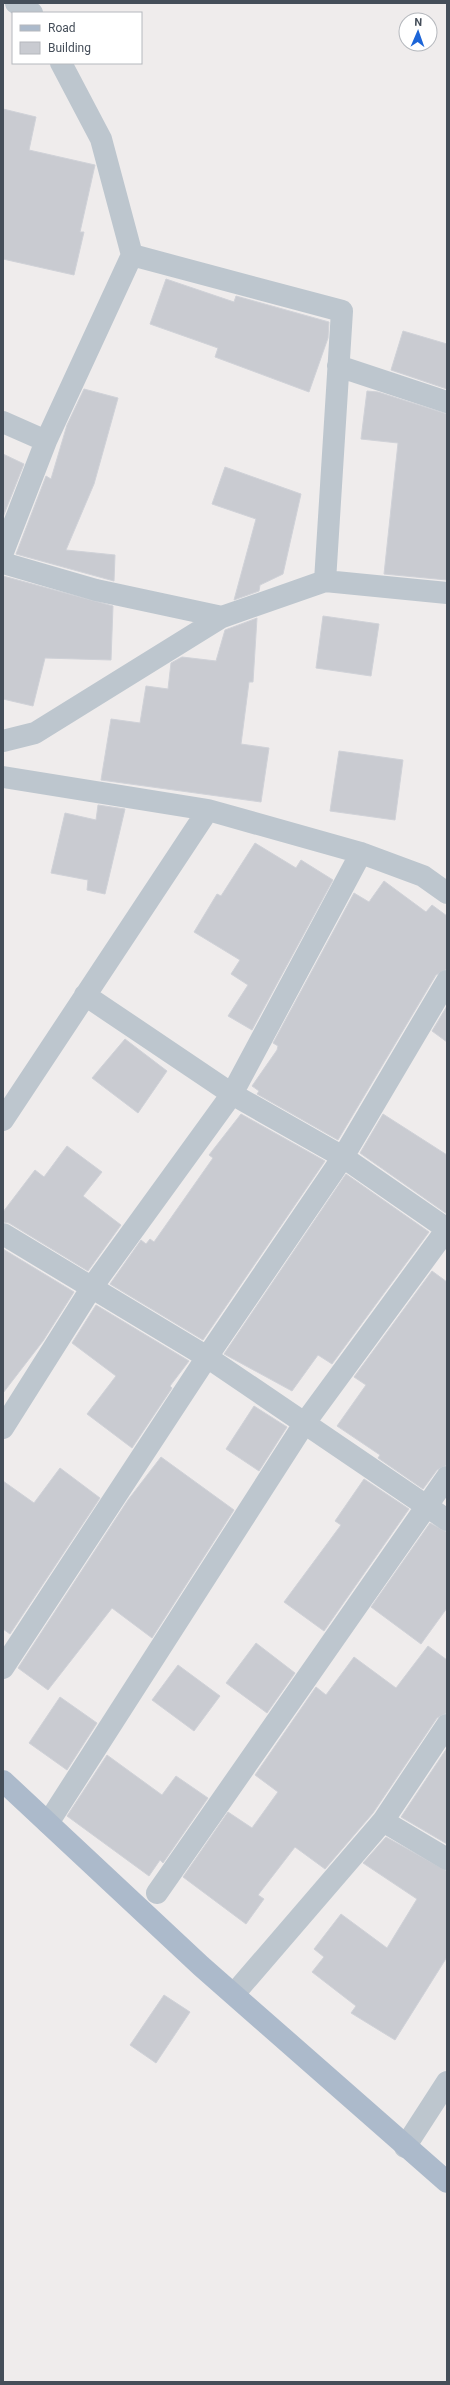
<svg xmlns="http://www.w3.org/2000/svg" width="450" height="2385" viewBox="0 0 450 2385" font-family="Roboto,sans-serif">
<rect width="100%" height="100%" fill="#efecec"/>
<!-- building -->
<path fill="#c9cbd1" stroke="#d0d2d8" d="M3,109L36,117L29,150L95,165L80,232H84L74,275L3,259Z
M166,279L234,302L236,296L329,322L328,338L309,392L215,357L218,348L150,324Z
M403,331L447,344V389L391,370Z
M84,389L118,398L94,484L66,550L115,555L114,581L16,554L46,476L51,479L67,425Z
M367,391L378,392L447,414V580L384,574L398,443L361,439Z
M3,454L24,464L3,517Z
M225,467L301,494L283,574L260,585L259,591L234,600L256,519L212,504Z
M3,576L113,606L111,660L45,658L33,706L3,699Z
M323,616L379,624L371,676L316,668Z
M257,618L253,682H249L241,744L269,748L261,802L101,780L111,719L140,723L146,686L168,689L171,663L182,657L216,661L225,630Z
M339,751L403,760L395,820L330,811Z
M98,805L125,809L105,894L87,890L88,880L51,873L65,813L96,820Z
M255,843L296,868L301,860L333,880L252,1030L228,1016L248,985L231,974L240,960L194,932L217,894L221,896Z
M384,881L426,912L432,905L447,916V969L436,975L338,1140L257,1094L259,1091L252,1086L277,1050L278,1046L273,1043L354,893L369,902Z
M447,1006V1042L432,1031Z
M125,1039L167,1071L138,1113L92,1078Z
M241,1114L325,1161L203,1340L110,1284L141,1240L146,1244L150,1239L154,1242L213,1158L209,1155Z
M383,1114L447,1155V1214L360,1153Z
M67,1146L102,1172L83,1196L121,1225L88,1271L9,1223L3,1222V1212L35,1170L44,1177Z
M346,1174L429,1232L332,1364L318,1355L292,1391L224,1354Z
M3,1249L74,1292L43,1341L3,1393Z
M432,1271L447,1282V1465L437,1470L423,1489L378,1458L380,1455L337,1426L366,1385L354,1377Z
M96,1305L189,1361L170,1386L172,1388L132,1448L87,1414L116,1376L72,1343Z
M254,1406L287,1427L259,1471L226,1449Z
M161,1457L234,1510L152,1638L112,1608L48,1690L18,1668L128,1500Z
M60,1468L100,1498L10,1634L3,1629V1481L34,1503Z
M364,1479L409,1509L324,1631L284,1602L341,1525L335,1521Z
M430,1523L447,1532V1608L421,1644L371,1607Z
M256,1643L295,1673L267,1713L226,1683Z
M428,1646L447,1660V1713L437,1718L373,1813L325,1869L295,1847L258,1895L264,1899L246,1924L183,1877L228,1812L252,1828L278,1792L255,1775L316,1687L326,1695L354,1657L396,1688Z
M178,1665L220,1696L194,1731L152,1700Z
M60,1697L97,1723L67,1770L29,1743Z
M447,1748V1844L401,1817Z
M107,1755L162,1795L176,1776L208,1798L163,1863L160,1860L149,1876L67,1816Z
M386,1837L447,1871V1957L395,2040L351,2013L356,2006L312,1972L324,1957L314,1949L341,1914L387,1948L417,1899L363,1863Z
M164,1995L190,2012L156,2063L130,2045Z"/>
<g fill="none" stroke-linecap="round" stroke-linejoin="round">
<!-- minor -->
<path stroke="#bdc6ce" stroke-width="22" d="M16,3L32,13
M132,255L342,311L325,581
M338,366L447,402
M3,422L46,441
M3,552L46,441L132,255L101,139L61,63
M3,563L96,590L222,617
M3,741L35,733L222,617L325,581L447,593
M3,777L208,810L361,853L423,876L447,893
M85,995L232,1094L343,1157L447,1229
M3,1120L208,810
M3,1234L207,1357L447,1520
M3,1428L92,1287L232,1094L361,853
M3,1668L207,1357L343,1157L447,981
M383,1821L447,1859
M48,1823L304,1424L447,1229
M157,1893L447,1477
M234,1994L383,1821L447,1725
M405,2147L447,2082"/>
<!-- major -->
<path stroke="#acbacb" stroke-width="22" d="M3,1781L201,1966L447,2182"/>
</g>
<!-- border -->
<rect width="450" height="2385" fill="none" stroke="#454e59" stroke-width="8"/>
<!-- legend -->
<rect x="12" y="12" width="130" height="52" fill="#ffffff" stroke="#b5b8bd"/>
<rect x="20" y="25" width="20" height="6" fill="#acbacb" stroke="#b5b8bd"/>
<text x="48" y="32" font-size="12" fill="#454e59">Road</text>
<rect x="20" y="42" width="20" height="12" fill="#c9cbd1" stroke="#b5b8bd"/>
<text x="48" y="52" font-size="12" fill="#454e59">Building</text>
<!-- north arrow -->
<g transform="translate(418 32) rotate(2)"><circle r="19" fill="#ffffff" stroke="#b5b8bd"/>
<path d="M0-3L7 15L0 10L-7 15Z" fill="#1c65d8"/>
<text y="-6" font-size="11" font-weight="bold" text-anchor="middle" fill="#454e59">N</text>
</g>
</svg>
